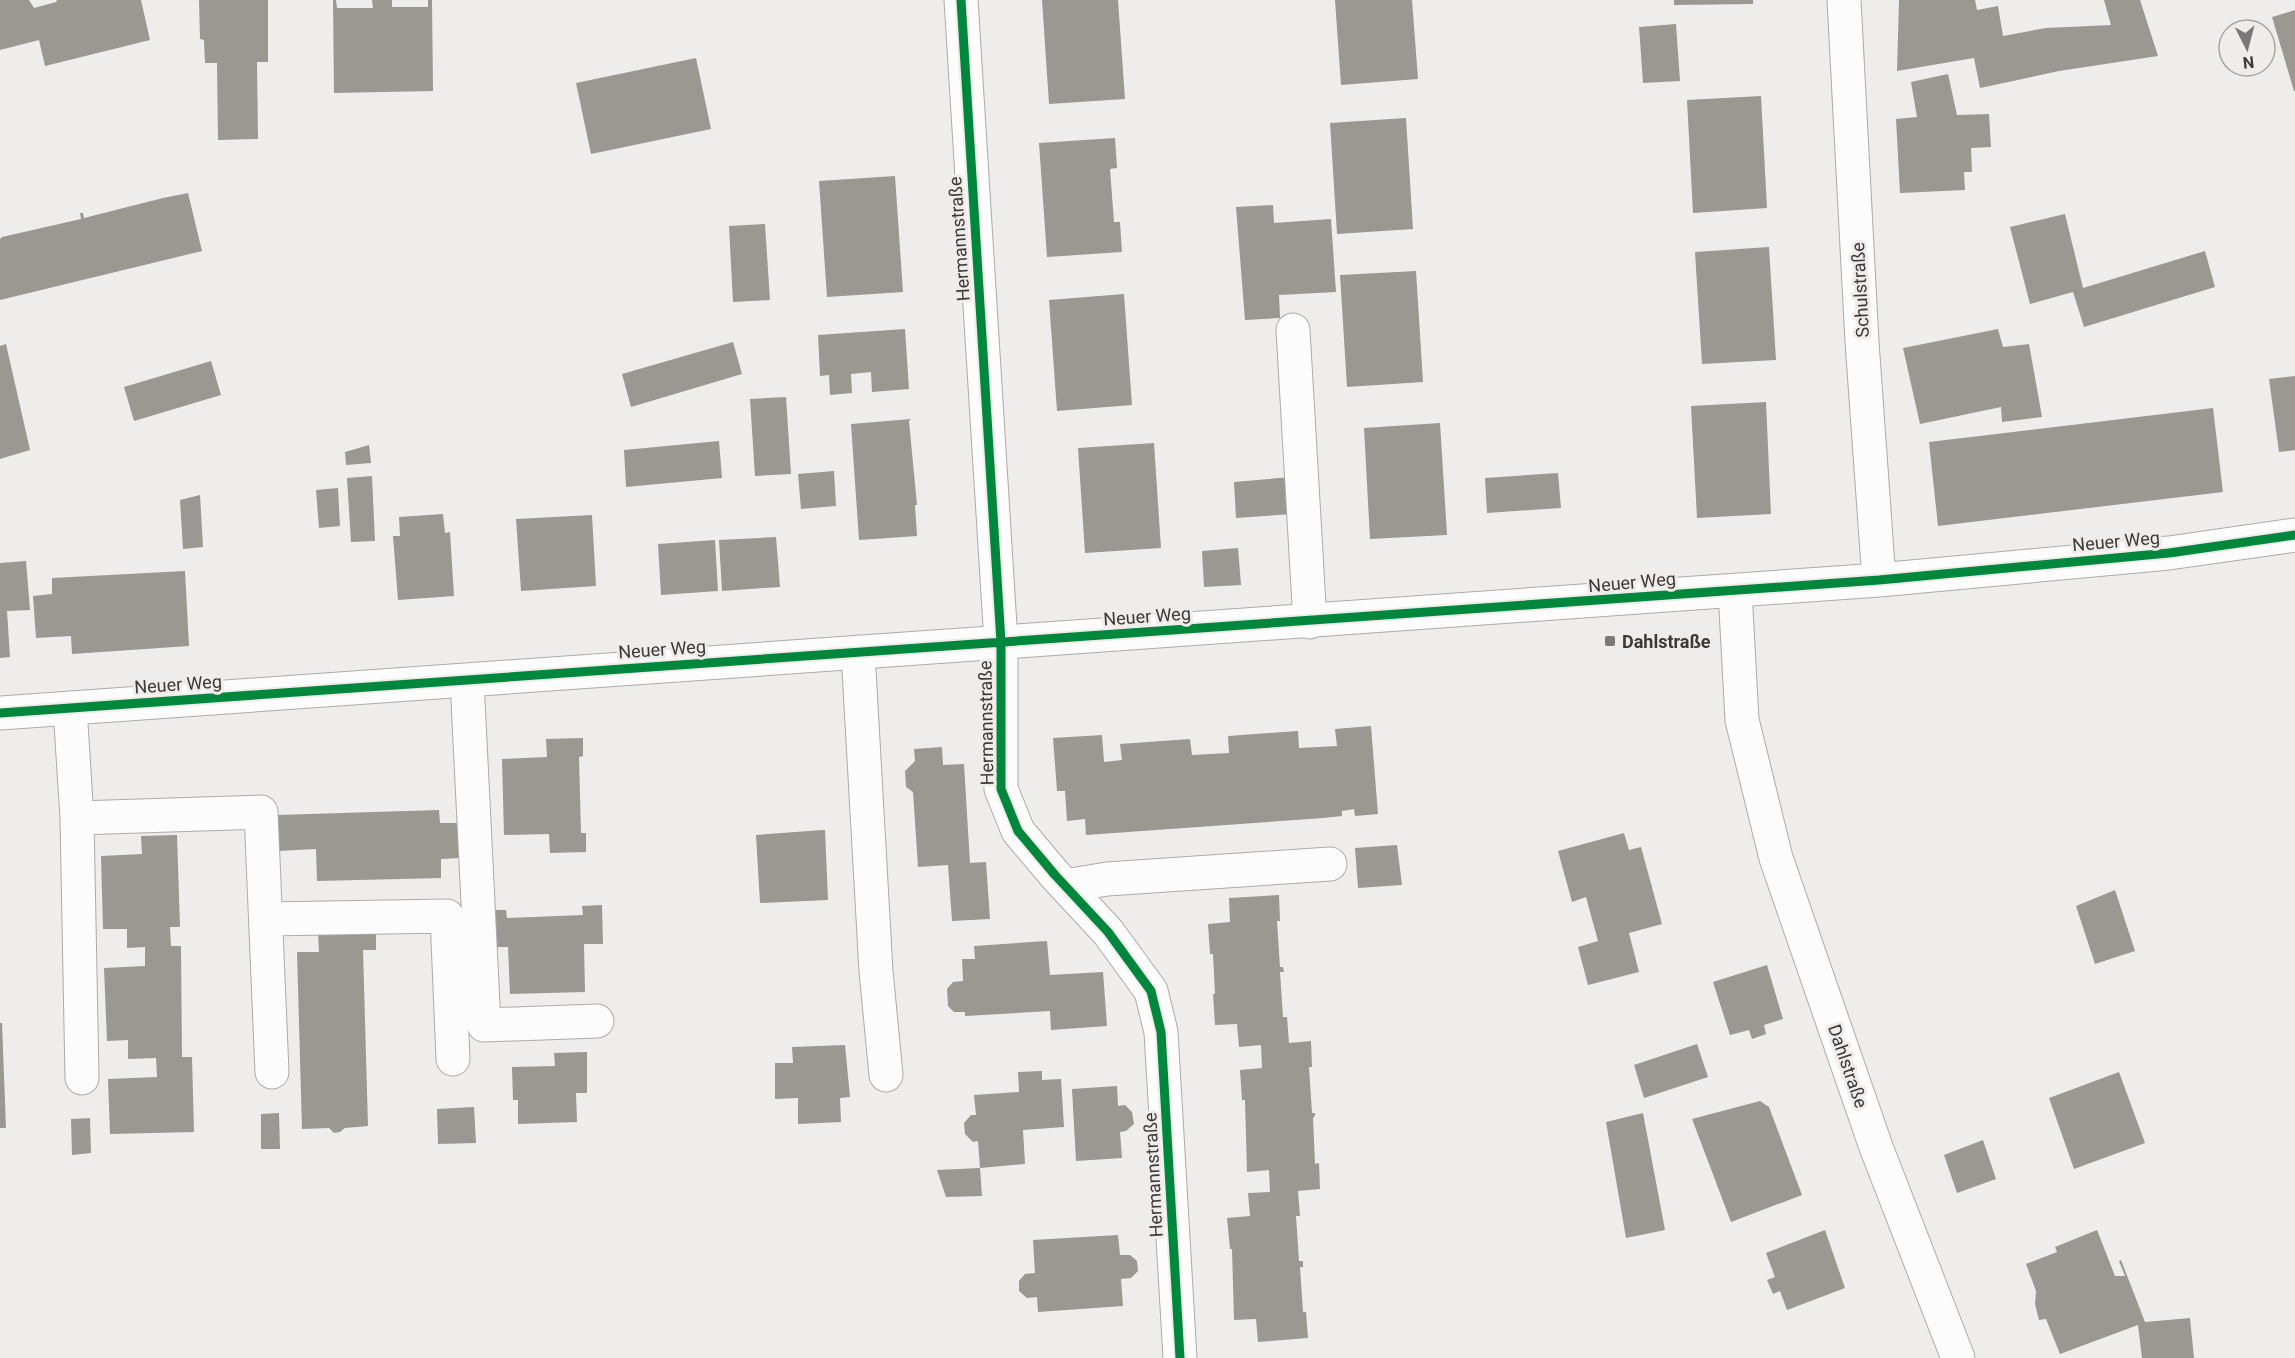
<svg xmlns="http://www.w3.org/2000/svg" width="2295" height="1358" viewBox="0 0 2295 1358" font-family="Roboto,sans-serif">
<rect width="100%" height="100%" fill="#efedeb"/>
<!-- building -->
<path fill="#9b9791" d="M0,0H29L34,8L56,2L57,0H141L150,40L45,66L39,40L0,50Z
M199,0H268V62H257L258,139L218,140L217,63H205L204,40L200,39Z
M333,0H336L337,8H373L372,0H392V7H428V0H432L433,91L334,93Z
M1042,0H1118L1125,99L1049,104Z
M1335,0H1412L1418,79L1341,85Z
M1674,0H1753V4L1674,5Z
M1899,0H1975L1977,10L1998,6L2003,36L2046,28L2111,25L2104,0H2140L2158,56L2059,71L1980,88L1974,58L1897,71Z
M2295,10V91H2294L2272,17Z
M1676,24L1680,81L1643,83L1639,27Z
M696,58L711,129L591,154L576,83Z
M1948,74L1957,115L1989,114L1991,147L1971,148L1972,172H1964L1965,190L1900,193L1896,119L1917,117L1911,82Z
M1761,96L1767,208L1693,213L1687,100Z
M1406,118L1413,229L1337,234L1330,123Z
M1115,138L1117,168L1110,169L1114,222H1120L1122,252L1047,257L1039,143Z
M895,176L903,292L827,297L819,181Z
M188,193L202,251L0,300V239L2,237L81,219L80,213H83L84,218L163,198Z
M1273,205L1274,223L1331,219L1336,292L1279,295L1280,318L1245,320L1236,207Z
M2065,214L2083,288L2205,251L2215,287L2084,327L2073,292L2030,304L2010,227Z
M765,224L770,300L733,302L729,226Z
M1769,247L1776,360L1702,364L1695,252Z
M1416,271L1423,382L1347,387L1340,275Z
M1124,294L1132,405L1057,411L1049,300Z
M905,329L909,389L872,392L871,372L851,374L852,393L830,395L829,375L820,376L818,335Z
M1998,329L2003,347L2029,344L2042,417L2002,422L2001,407L1920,424L1903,348Z
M733,342L742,374L631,407L622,374Z
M6,344L30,450L0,459V346Z
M211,361L221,395L134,421L124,387Z
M2295,376V450L2279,452L2269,379Z
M786,397L791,474L755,476L750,399Z
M1766,402L1771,514L1697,518L1691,406Z
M2213,408L2223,492L1938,526L1929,442Z
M911,419L909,421L917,505H915L917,536L859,540L851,424Z
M1440,423L1447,535L1370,539L1364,428Z
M719,441L722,478L626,487L624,450Z
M1154,443L1161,548L1085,553L1078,448Z
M369,445L371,463L346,465L345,452Z
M834,471L836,506L801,509L798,474Z
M1558,473L1561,508L1487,513L1485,478Z
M372,476L375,541L351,542L347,478Z
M1291,477L1293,514L1236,518L1234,482Z
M338,488L340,526L319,528L316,490Z
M200,495L203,547L183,549L180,500Z
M443,514L445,533L450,532L454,596L398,600L393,536H400L399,517Z
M592,515L596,586L521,591L516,519Z
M776,537L780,587L722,591L719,540Z
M715,540L718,591L661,595L658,544Z
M1238,548L1241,585L1204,587L1202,551Z
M26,561L30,610L7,611L10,657L0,658V563Z
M185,571L189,646L72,654L71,636L36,638L33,596L52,594V578Z
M1371,726L1378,814L1355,816L1354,809L1342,811V816L1323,818L1086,835L1085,819L1067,821L1065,791H1057L1053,738L1102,735L1104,762L1122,760L1120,744L1190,739L1192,755L1229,753L1228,736L1298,731L1299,748L1337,746L1335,729Z
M583,738V756L579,757L581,833H586V852L550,853L549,834L504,835L502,759L547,757L546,739Z
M942,747L943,765L964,764L970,863L986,862L990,919L952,921L948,865L918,867L913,792L906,787L905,771L915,761L914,749Z
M439,810L440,823H459L460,858L441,859V878L317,881L316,849L278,851L277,815Z
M822,830H825L828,900L760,903L756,835Z
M1624,833L1629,850L1641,847L1662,924L1629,933L1639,972L1588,985L1578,947L1598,941L1586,897L1572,902L1558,851Z
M177,835L180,927H170L171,946H181L182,1057H192L194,1132L110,1134L108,1079L157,1077L156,1058L128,1059V1040L107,1041L104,968L145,966V947L127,948V929H103L101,856L142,854L141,836Z
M1397,845L1402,885L1358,888L1355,848Z
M2115,890L2135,951L2095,964L2076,906Z
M1279,895L1280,921H1277L1280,967H1283L1284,972H1280L1283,1017H1287L1289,1043L1311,1041L1312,1067H1309L1312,1113H1315V1116L1313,1118L1315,1164L1319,1163L1320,1189L1298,1191L1300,1216H1296L1299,1261H1303V1267H1300L1303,1312H1306L1308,1338L1258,1342L1256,1319L1234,1320L1232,1249H1230L1227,1218L1250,1216L1248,1193L1270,1192L1269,1170L1247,1172L1245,1100H1242L1240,1070L1262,1068L1261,1045L1239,1047L1237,1024L1215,1025L1213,994H1215L1213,954H1210L1208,924L1230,922L1229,898Z
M602,905L603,944H584L585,992L510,994L508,947H489L488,910H506L507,918L583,915L582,906Z
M376,931V950H363L368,1126L345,1128L340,1132L334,1133L329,1128L302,1129L297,952H319L318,933Z
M1047,941L1050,975L1103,972L1107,1026L1051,1030L1050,1011L965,1016V1012H954L948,1006L947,989L953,982L963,981L962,959H975L974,946Z
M1767,965L1783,1019L1764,1025L1766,1034L1752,1039L1749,1030L1730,1035L1713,982Z
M0,1023H2L6,1128H0Z
M1697,1044L1708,1077L1644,1098L1634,1065Z
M845,1045L850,1097L840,1098L841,1122L798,1124V1098L775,1099V1063H793L792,1047Z
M587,1052V1093H576L577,1122L518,1124V1100H513L512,1067L555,1066L554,1053Z
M1042,1071V1080L1061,1079L1064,1127L1023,1130L1025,1164L980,1168L982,1196L946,1197L937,1170L980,1168L978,1141L973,1142L965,1134L964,1123L971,1115H976L974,1095L1019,1092L1018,1072Z
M2119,1072L2145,1143L2074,1169L2049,1098Z
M1117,1086L1118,1106L1125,1105L1132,1112L1134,1124L1126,1131L1120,1132L1122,1158L1076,1161L1072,1089Z
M1760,1101L1769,1107L1802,1195L1731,1222L1692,1119Z
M474,1107L476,1143L438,1144L437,1109Z
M279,1113L280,1149H261V1114Z
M1643,1113L1665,1230L1626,1238L1606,1122Z
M90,1118L91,1153L72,1155L71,1119Z
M1983,1140L1996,1179L1957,1193L1944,1155Z
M1825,1230L1845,1288L1787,1310L1780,1291L1773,1294L1767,1280L1775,1277L1766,1253Z
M2097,1230L2115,1276H2125L2119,1261L2121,1260L2145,1322L2190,1318L2194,1358H2142L2138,1325L2060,1354L2046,1319L2039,1320L2035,1304L2036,1291L2026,1264L2057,1252L2055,1247Z
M1118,1235L1120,1255H1130L1137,1261L1138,1271L1131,1278L1121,1279L1123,1306L1038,1312L1037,1297L1027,1298L1019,1291V1281L1025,1274L1035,1273L1033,1240Z"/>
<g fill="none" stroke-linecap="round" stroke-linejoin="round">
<defs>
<path id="minor" d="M961,0L1001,642V789L1018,831L1055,875L1108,932L1151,991L1161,1032L1180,1358
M1844,0L1862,342L1879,580
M1293,330L1310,622
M1735,591L1742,720L1776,858L1876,1147L1958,1358
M858,652L876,971L886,1075
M467,680L484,1025L597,1021
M70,708L77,818L82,1078
M0,713L1879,580L2169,553L2295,535
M77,818L261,812L272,1072
M1065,886L1107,879L1330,864
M267,919L447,916L453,1059"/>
</defs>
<!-- minor casing -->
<use href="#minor" stroke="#acaaaa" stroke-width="35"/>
<!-- minor -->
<use href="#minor" stroke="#fdfcfc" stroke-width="33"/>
<defs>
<path id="cycleway" d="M961,0L1001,642V789L1018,831L1055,875L1108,932L1151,991L1161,1032L1180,1358
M0,713L1879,580L2169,553L2295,535"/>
</defs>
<!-- cycleway casing -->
<use href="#cycleway" stroke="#f0ecea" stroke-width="13"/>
<!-- cycleway -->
<use href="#cycleway" stroke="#00873e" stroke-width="9"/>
</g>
<!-- markers -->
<rect fill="#7b7977" stroke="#f0ecea" stroke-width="2" x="1604" y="635" width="12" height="12" rx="3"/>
<g text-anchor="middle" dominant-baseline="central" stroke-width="6" stroke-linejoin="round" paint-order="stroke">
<!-- street labels -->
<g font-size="18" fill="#3c3a39" stroke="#f0ecea">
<text transform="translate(959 239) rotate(-94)">Hermannstraße</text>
<text transform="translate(1860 290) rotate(-93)">Schulstraße</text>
<text transform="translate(2116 541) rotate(-5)">Neuer Weg</text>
<text transform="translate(1632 582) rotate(-5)">Neuer Weg</text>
<text transform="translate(1147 616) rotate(-4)">Neuer Weg</text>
<text transform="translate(662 649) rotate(-4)">Neuer Weg</text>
<text transform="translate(178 684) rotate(-4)">Neuer Weg</text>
<text transform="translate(986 723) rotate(-91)">Hermannstraße</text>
<text transform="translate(1848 1066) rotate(71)">Dahlstraße</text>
<text transform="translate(1153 1175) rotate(-93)">Hermannstraße</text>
</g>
<!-- poi labels -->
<g font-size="18" font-weight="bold" fill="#3c3a39" stroke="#f0ecea" text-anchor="start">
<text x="1622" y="641">Dahlstraße</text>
</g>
</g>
<!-- north arrow -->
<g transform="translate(2247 48) rotate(174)"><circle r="28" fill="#f0ecea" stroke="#a8a5a3" stroke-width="1.5"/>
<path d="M0-4.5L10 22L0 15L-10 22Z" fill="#7b7977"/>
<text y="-9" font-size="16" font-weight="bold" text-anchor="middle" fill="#3c3a39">N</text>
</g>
</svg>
